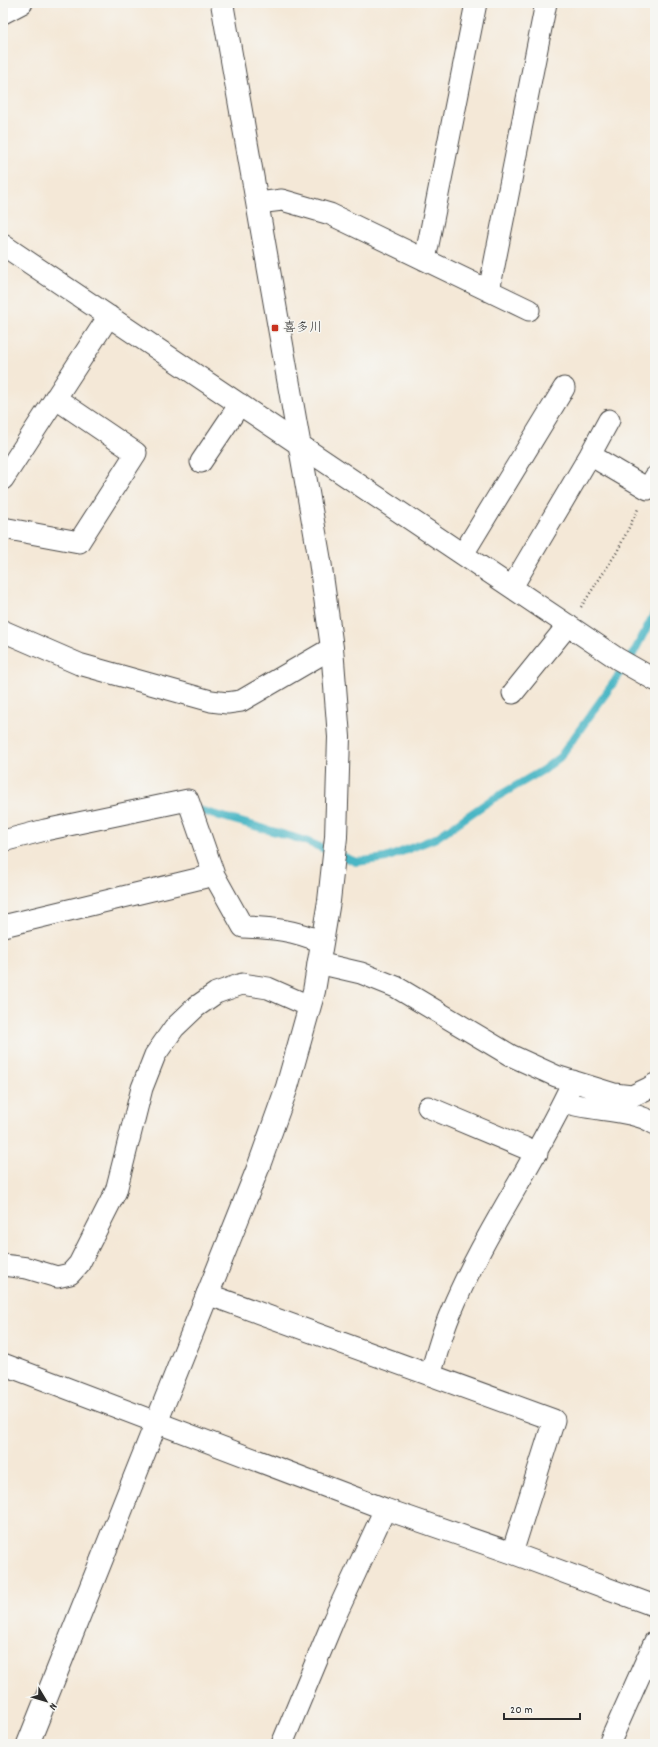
<svg xmlns="http://www.w3.org/2000/svg" width="658" height="1747" viewBox="0 0 658 1747" font-family="Dekko,'Klee One',sans-serif">
<rect width="100%" height="100%" fill="#f6f6f2"/>
<filter id="ink" filterUnits="userSpaceOnUse"><feTurbulence type="fractalNoise" baseFrequency=".025" numOctaves="2"/><feDisplacementMap in="SourceGraphic" scale="8" xChannelSelector="R" yChannelSelector="G"/><feConvolveMatrix kernelMatrix="1 2 1 2 8 2 1 2 1" color-interpolation-filters="sRGB"/></filter>
<filter id="wash" filterUnits="userSpaceOnUse"><feTurbulence type="fractalNoise" baseFrequency=".012" numOctaves="4" result="noise"/><feDisplacementMap in="SourceGraphic" scale="16" xChannelSelector="R" yChannelSelector="G"/><feGaussianBlur stdDeviation="0.9" result="paint"/><feColorMatrix in="noise" values="0 0 0 0 0 0 0 0 0 0 0 0 0 0 0 0 0 1.4 0 .05"/><feComposite in="paint" operator="in"/></filter>
<g filter="url(#wash)">
<rect width="100%" height="100%" fill="#f4e8d7"/>
<g fill="none" stroke-linecap="round" stroke-linejoin="round">
<!-- stream -->
<path stroke="#49b6c5" stroke-width="8" d="M193,810H199L303,840L356,862L386,858L436,838L488,802L543,770L560,757L617,678L633,654L655,612"/>
</g>
</g>
<g filter="url(#ink)">
<g fill="none" stroke-linecap="round" stroke-linejoin="round">
<defs>
<path id="minor" d="M3,13L22,3
M258,203L282,200L330,214L529,310
M3,245L618,659L655,680
M425,260L476,3
M489,291L546,3
M590,455L648,489L655,477
M201,462L240,404
M3,479L109,316
M3,528L79,542L136,453L55,398
M463,554L564,388
M512,587L590,455L609,420
M3,631L79,664L211,701L227,703L241,701L332,648
M513,693L568,625
M3,841L45,830L188,800L214,875L243,927C274,928 293,930 322,942
M3,926L214,875
M318,963L361,973L396,987L510,1055L556,1076L614,1094L632,1096L649,1088L655,1084
M564,1102C590,1111 634,1109 655,1124
M428,1107L537,1153
M3,1265L27,1268L57,1277L70,1274L79,1264L116,1191L142,1088L155,1055L174,1028L196,1007L216,993L242,984L268,988L309,1006
M207,1294L554,1420L512,1553
M3,1364L385,1509L512,1553L655,1606
M430,1375C437,1354 442,1332 451,1312C484,1232 537,1160 573,1081
M282,1744L334,1619L385,1509
M609,1744L655,1641"/>
<path id="tertiary" d="M28,1744L258,1168L287,1087L314,991L329,901L336,837L339,737L332,648L320,561L222,3"/>
</defs>
<!-- minor casing -->
<use href="#minor" stroke="#494745" stroke-width="23"/>
<!-- tertiary casing -->
<use href="#tertiary" stroke="#494745" stroke-width="24"/>
<!-- path -->
<path stroke="#494745" stroke-width="2.5" stroke-dasharray="1 3" stroke-linecap="butt" d="M581,607L617,552L638,509"/>
<!-- minor -->
<use href="#minor" stroke="#fff" stroke-width="21"/>
<!-- tertiary -->
<use href="#tertiary" stroke="#fff" stroke-width="22"/>
</g>
</g>
<!-- markers -->
<rect fill="#c8321e" stroke="#f6f6f2" stroke-width="1.5" x="271" y="324" width="8" height="8" rx="2"/>
<g text-anchor="middle" dominant-baseline="central" stroke-width="3" stroke-linejoin="round" paint-order="stroke">
<!-- poi labels -->
<g font-size="13" fill="#2b2b2b" stroke="#f6f6f2" text-anchor="start">
<text x="283" y="328">喜多川</text>
</g>
</g>
<!-- margin -->
<rect width="658" height="1747" fill="none" stroke="#f6f6f2" stroke-width="16"/>
<!-- north arrow -->
<g transform="translate(46 1701) rotate(128)" stroke="#f6f6f2" stroke-width="3" paint-order="stroke">
<path d="M0-3L7 15L0 10L-7 15Z" fill="#2b2b2b"/>
<text y="-6" font-size="11" font-weight="bold" text-anchor="middle" fill="#2b2b2b">N</text>
</g>
<!-- scale -->
<path d="M504 1713v6h76v-6" fill="none" stroke="#2b2b2b" stroke-width="2"/>
<text x="510" y="1713" font-size="12" fill="#2b2b2b" stroke="#f6f6f2" stroke-width="3" paint-order="stroke">20 m</text>
</svg>
